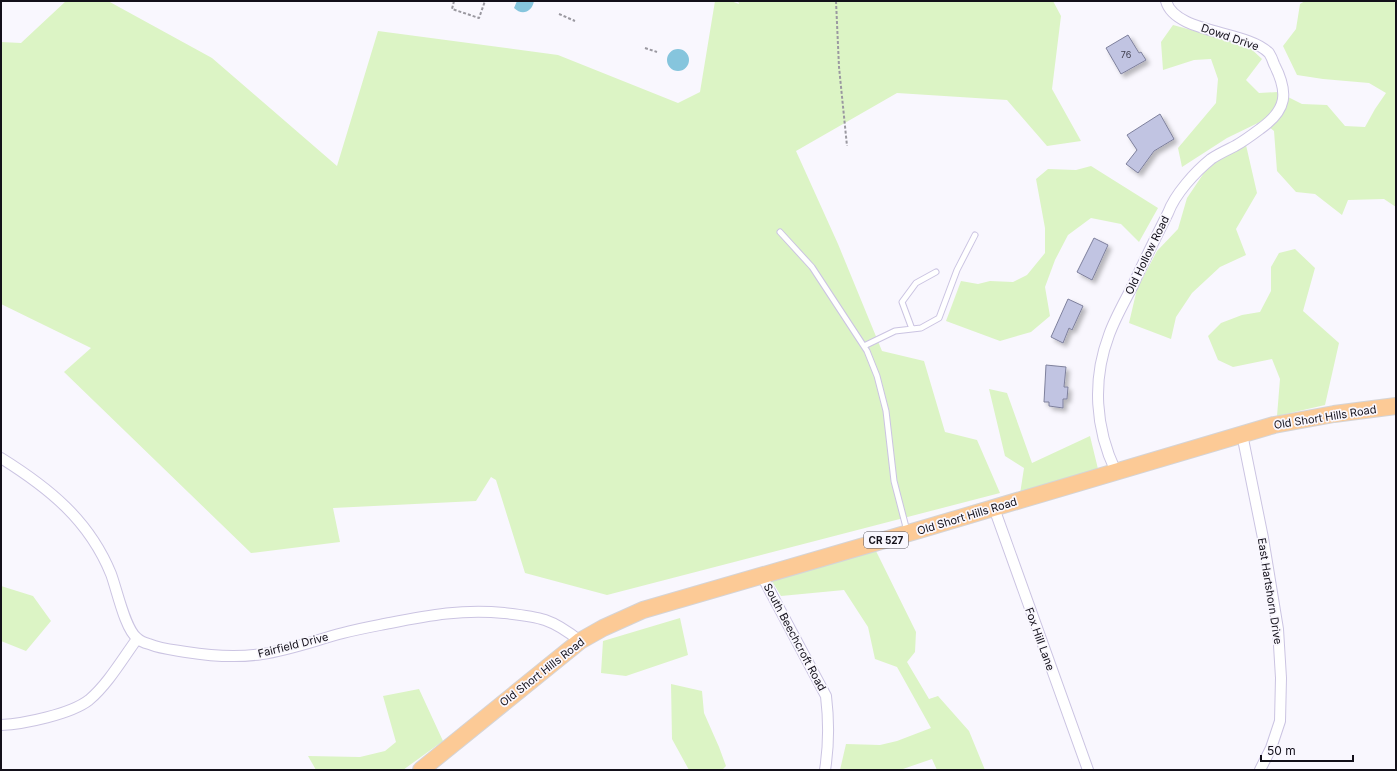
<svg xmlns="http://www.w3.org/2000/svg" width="1397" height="771" viewBox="0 0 1397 771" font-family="Inter,sans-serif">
<defs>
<filter id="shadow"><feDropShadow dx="3.5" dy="3.5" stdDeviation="2" flood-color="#0004"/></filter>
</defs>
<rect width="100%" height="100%" fill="#f9f7fe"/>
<!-- green -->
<path fill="#dcf4c5" d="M66,1H108L212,58L337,166L378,31L558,55L678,103L700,92L715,1H731L739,4L738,1H1053L1061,16L1052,89L1081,141L1047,146L1007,100L897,93L796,151L838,244L882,351L924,361L945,432L977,440L1000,493L607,595L525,573L496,480L491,477L476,501L333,508L340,542L251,553L64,372L91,348L1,304V42L21,43Z
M1305,1H1396V207L1384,199L1348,200L1342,215L1315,194L1296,192L1277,171L1274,131L1262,121L1227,138L1182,167L1178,148L1216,103L1218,79L1211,59L1194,60L1163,70L1161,42L1173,25L1247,45L1262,59L1246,80L1259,93L1278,92L1302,104L1327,105L1345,126L1365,127L1375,109L1386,93L1369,83L1323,79L1297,75L1283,46L1296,29L1300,4Z
M1246,145L1257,193L1236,229L1246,255L1220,267L1192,293L1176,317L1171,339L1129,323L1137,289L1157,251L1178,229L1187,198L1210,164Z
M1091,166L1158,208L1139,242L1121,224L1091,218L1068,235L1055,260L1045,287L1050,316L1031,332L1000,341L946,321L961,281L978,284L990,281L1013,282L1027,275L1045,253V228L1036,179L1048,169L1076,170Z
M1295,249L1315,268L1303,311L1339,343L1325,405L1277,416L1280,379L1272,359L1233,367L1218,360L1208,336L1221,323L1242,315L1260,312L1271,291V267L1279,253Z
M989,389L1007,393L1032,463L1090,436L1098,469L1020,494L1024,468L1005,456Z
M876,551L916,632L915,652L907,662L929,699L938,696L969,731L985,770H937L932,759L900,770H840L846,744L880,745L897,741L931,728L897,667L875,659L868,627L844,590L781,596L770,578Z
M1,586L33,596L51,621L26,651L1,641Z
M680,618L688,655L626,676L601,673L603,641Z
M671,684L702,691L704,713L719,747L726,766L722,770H689L672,739Z
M419,689L443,741L403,770H316L308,756L360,757L385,751L396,742L383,696Z"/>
<!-- water -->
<path fill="#86c5dd" d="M517,1H534C532,12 522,16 514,8Z
M667 60a11 11 0 1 1 22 0a11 11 0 1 1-22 0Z"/>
<!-- building -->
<path fill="#c1c4e2" stroke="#7e809c" filter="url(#shadow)" d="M1128,35L1139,53L1141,52L1146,60L1121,74L1106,48Z
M1160,114L1174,139L1154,151L1138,173L1126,164L1137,150L1127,135Z
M1094,238L1108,245L1092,280L1077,272Z
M1068,299L1083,306L1072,330L1069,328L1063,343L1051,337Z
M1046,365L1066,367L1064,387H1068L1067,399H1063V408L1049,406V402H1044Z"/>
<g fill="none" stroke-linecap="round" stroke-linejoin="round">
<defs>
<path id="service" d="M780,232L812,267L867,351L877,376L886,411L894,481L907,531
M912,329L902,302L916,283L936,272
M864,346L895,331L921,328L939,318L957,270L975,235"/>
<path id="minor" d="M1242,434L1263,538L1278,629L1281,678L1280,721L1271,748L1260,770
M1,458C49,488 89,520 111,574C117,590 125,629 137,638C140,641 145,643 149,644C161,649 174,650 186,652C211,656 237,658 262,654C290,650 316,640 343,633C358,629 375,626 390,623C430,615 463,609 504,613C540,617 551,618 580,641
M1116,472C1095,428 1092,380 1109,335C1115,318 1125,301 1133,285C1144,261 1156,237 1168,213C1175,194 1195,172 1211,159C1218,154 1227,150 1235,146C1244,141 1252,135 1260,129C1287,110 1289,93 1274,64C1273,61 1271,56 1269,53C1247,30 1175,34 1166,1
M994,508L1088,770
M762,576L826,696C829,721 829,745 825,770
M1,725C24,724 71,714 89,700C108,684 123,658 137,639"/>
<path id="primary" d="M421,770L580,641L603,628L643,610L919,530L1274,425L1334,414L1396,406"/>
</defs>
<!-- service casing -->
<use href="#service" stroke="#cbc4e2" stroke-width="7"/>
<!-- minor casing -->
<use href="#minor" stroke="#cbc4e2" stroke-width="12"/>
<!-- primary casing -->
<use href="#primary" stroke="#d5d4d6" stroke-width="18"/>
<!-- path -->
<path stroke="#9a98a0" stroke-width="2" stroke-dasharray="3 2" stroke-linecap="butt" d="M454,1L452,9L479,18L485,1
M836,1L839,67L847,146
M559,14L575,21
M645,48L657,52"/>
<!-- service -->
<use href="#service" stroke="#fff" stroke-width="5"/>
<!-- minor -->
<use href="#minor" stroke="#fff" stroke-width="10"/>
<!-- primary -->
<use href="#primary" stroke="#fcca96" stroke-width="16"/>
</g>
<g text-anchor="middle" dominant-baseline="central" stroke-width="3.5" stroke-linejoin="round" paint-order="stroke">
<!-- number labels -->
<g font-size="9" fill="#3e3d4c">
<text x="1126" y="54">76</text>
</g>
<!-- shield labels -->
<rect fill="#f9f7fe" stroke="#58555e" stroke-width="1" x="864" y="532" width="44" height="16" rx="3"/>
<g font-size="10" font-weight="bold" fill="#13101a">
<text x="886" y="540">CR 527</text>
</g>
<!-- street labels -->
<g font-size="11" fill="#13101a" stroke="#f9f7fe">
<text transform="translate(1230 37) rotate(19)">Dowd Drive</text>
<text transform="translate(1147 255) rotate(-64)">Old Hollow Road</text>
<text transform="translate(1325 417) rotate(-9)">Old Short Hills Road</text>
<text transform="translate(967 516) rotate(-17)">Old Short Hills Road</text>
<text transform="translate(1270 591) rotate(81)">East Hartshorn Drive</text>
<text transform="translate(795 637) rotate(62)">South Beechcroft Road</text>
<text transform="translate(1040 639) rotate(70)">Fox Hill Lane</text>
<text transform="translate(293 645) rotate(-14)">Fairfield Drive</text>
<text transform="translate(542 672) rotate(-38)">Old Short Hills Road</text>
</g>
</g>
<!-- border -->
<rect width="1397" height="771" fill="none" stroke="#13101a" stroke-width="4"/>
<!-- scale -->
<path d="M1261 755v6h92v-6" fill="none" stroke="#13101a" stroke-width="2"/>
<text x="1267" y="755" font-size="12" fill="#13101a" stroke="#f9f7fe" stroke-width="3" paint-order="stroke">50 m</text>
</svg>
